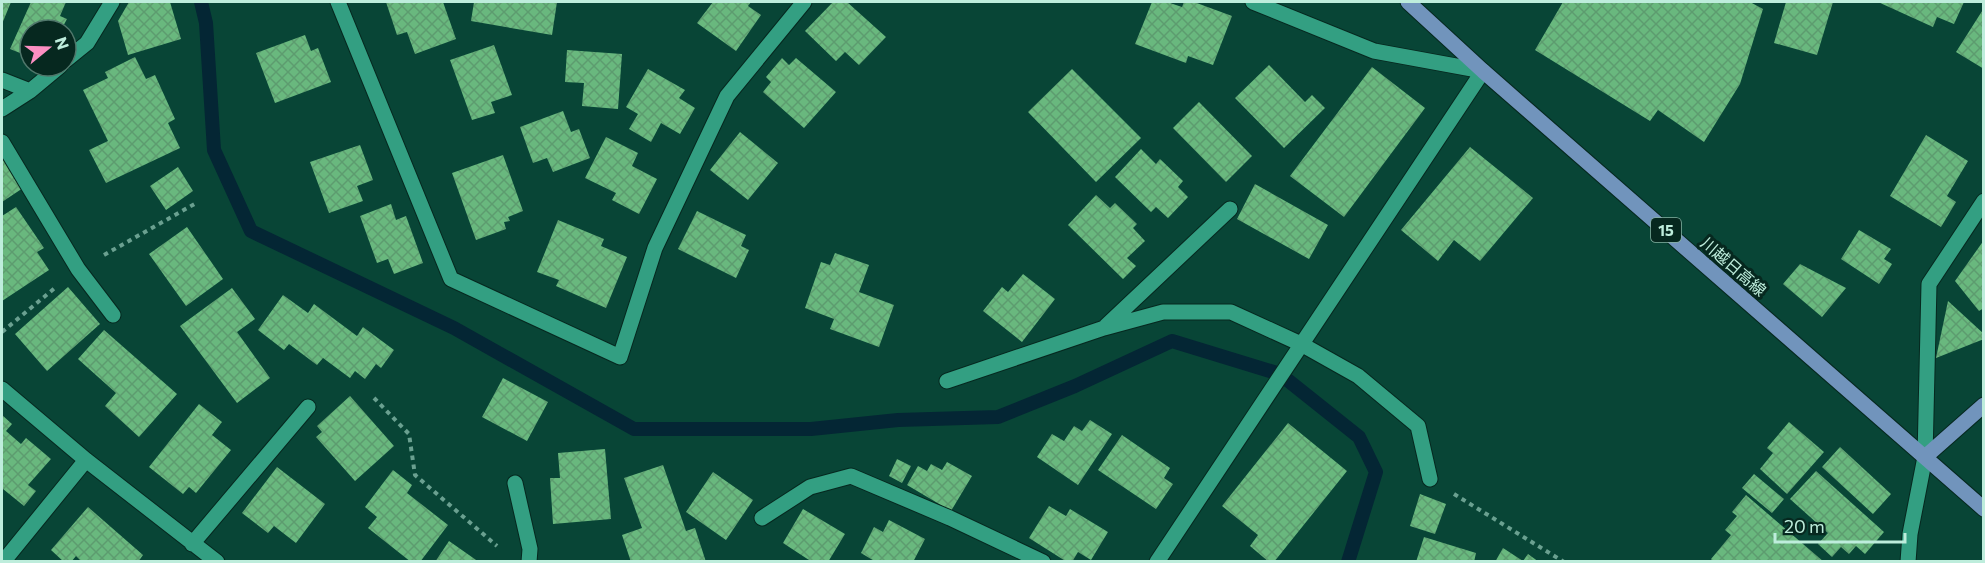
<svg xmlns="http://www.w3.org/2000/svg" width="1985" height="563" viewBox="0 0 1985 563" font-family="Commissioner,'Noto Sans JP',sans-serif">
<defs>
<pattern id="building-cross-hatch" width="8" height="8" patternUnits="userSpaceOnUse" patternTransform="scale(1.5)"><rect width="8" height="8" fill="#69b87e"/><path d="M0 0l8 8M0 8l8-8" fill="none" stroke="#5d9c6f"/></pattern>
</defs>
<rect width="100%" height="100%" fill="#084536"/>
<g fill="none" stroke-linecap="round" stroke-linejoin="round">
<!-- stream -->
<path stroke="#042634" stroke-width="14" d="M201,2L206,23L214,150L251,231L454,328L634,429H811L898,420L998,417L1075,386L1172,341L1280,374L1359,437L1376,472L1348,562"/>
</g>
<!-- building -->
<path fill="url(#building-cross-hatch)" d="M2,2H11L2,24Z
M31,2H66L60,16L67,19L61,30H30V57L10,49Z
M129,2H170L181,39L128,55L118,21Z
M386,2H443L456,39L415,54L407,32L397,35Z
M474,2H557L552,35L471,21Z
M713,2H751L748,6L761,15L736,51L697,23Z
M833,2H847L886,37L859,65L845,52L836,61L805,31Z
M1152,2H1167L1182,7L1184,2H1194L1232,16L1213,65L1188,56L1186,63L1135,44Z
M1563,2H1750L1763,9L1740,84L1704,142L1658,110L1650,121L1535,50Z
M1786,2H1833L1817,55L1774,43Z
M1878,2H1964L1954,24L1937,17L1933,27Z
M1984,8V69L1956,52Z
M305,35L311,51L318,48L331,82L275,103L256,53Z
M494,45L512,95L491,102L495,113L472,120L450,60Z
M567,50L622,54L618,109L582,106L584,83L565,82Z
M135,57L146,79L155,75L175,119L168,123L180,148L106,183L89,150L108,141L83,90L108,78L105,72Z
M782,58L789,65L796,58L836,92L804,128L763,92L771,82L766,77Z
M1269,65L1305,102L1312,95L1325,108L1284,148L1235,98Z
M1372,67L1425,108L1344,217L1290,176Z
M648,69L685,90L679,98L695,108L680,134L661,123L651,142L629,129L638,114L626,107Z
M1072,69L1141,138L1096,182L1028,112Z
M1199,102L1252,156L1226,182L1173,128Z
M563,111L571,132L579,129L590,158L553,172L547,158L533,163L520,127Z
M740,132L778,163L748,200L710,170Z
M1926,135L1968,161L1947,196L1956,202L1941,227L1890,196Z
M606,137L638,153L632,166L657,179L639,214L612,200L616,193L585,178Z
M360,145L373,180L357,186L363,201L329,213L310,162Z
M1470,147L1533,198L1480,261L1454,240L1438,261L1401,230Z
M1141,149L1156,164L1160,159L1183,181L1178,187L1188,197L1168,218L1156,207L1151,212L1115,177Z
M2,155L23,188L2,202Z
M503,155L523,211L508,217L510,221L504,222L506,229L476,240L452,173Z
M178,167L193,191L166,210L150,186Z
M1255,184L1328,225L1309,259L1237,219Z
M1096,195L1110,208L1115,203L1137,224L1133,228L1145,241L1127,258L1136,266L1123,279L1068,225Z
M391,204L396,220L406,216L423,263L394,274L388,259L377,263L360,216Z
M16,207L44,248L37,252L49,270L2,301V216Z
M697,211L746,235L741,246L749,250L736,278L678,249Z
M558,220L604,239L601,246L627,257L606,308L556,286L559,280L537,272Z
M187,227L223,279L186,306L149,254Z
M1859,230L1891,249L1884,259L1892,264L1879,284L1841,259Z
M1984,240V308L1979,311L1955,281Z
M835,253L869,265L859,292L894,305L879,347L830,329L834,319L805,308L821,262L830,265Z
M1800,264L1846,288L1822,317L1783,284Z
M1023,274L1055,299L1022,342L983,311L1002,287L1008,292Z
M68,287L100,324L47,371L15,334Z
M232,288L255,319L237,332L270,378L237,403L180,326Z
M283,295L308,313L314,304L357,336L363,327L394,350L381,368L376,364L365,379L355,371L350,378L323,358L317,365L289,344L284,350L258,330Z
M1948,301L1984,334V339L1936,358Z
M104,330L177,394L139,437L105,406L116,393L78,359Z
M503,378L548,402L527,441L482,417Z
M350,396L394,446L355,481L316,437L322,432L317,426Z
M199,404L222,422L212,435L231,450L196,493L189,487L183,494L149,467Z
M2,415L12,424L6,431L21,444L26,438L51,459L28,485L36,491L24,506L3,489L2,490Z
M1090,420L1112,434L1078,485L1037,457L1052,434L1064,441L1074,426L1082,431Z
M1789,422L1824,452L1787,494L1760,469L1773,453L1767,448Z
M1288,423L1347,471L1274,562H1269L1250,546L1258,535L1222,506Z
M1122,435L1170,468L1164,478L1173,484L1156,509L1098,470Z
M1840,447L1891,494L1873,514L1822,467Z
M605,449L611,519L553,524L550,478H560L558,453Z
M897,459L911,466L902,483L889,476Z
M947,462L972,476L951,511L907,485L918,466L927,471L931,464L942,470Z
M663,465L686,531L695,528L706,562H631L622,535L642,528L624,478Z
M277,467L325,504L296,543L274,526L268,533L242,513Z
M393,470L412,485L407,493L448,525L420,562H411L368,528L377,517L365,507Z
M1816,471L1884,532L1865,554L1856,546L1849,554L1841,547L1832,557L1818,544L1828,533L1790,499Z
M713,472L753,500L726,540L686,512Z
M1754,474L1784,499L1772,513L1742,488Z
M1420,494L1446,504L1435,534L1410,526Z
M1746,495L1824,562H1713L1711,559L1731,535L1725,530L1737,516L1732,512Z
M1049,506L1066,516L1070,509L1108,532L1091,560L1078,552L1072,562H1067L1029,538Z
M88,507L143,555L138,562H82L76,556L71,562H64L51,550Z
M803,509L845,534L828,562H812L783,543Z
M889,520L925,539L913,562H876L861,553L874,527L883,532Z
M1424,537L1476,553L1474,562H1416Z
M449,541L479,562H435Z
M1503,548L1523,561L1528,554L1539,562H1495Z"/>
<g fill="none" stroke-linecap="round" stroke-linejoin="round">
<defs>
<path id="minor" d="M338,2L451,279L620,357L655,248L727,96L804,2
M66,60L87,43L112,2
M2,80L30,91
M2,109L30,91L60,66
M2,142L78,269L113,315
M1106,326L1230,209
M947,381L1104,328L1163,312H1231L1301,344L1358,376L1418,426L1430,479
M2,389L86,460L217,562
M515,483L530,549L529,562
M762,518L810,487L851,476L950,518L1043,562
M192,544L308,407
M3,562L86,460
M1157,562L1483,71L1374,51L1253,2
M1908,562L1910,534L1925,457L1929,284L1984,201"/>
<path id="major" d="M1408,2L1483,71L1984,509
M1925,457L1984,405"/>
</defs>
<!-- minor casing -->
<use href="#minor" stroke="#06281f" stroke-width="17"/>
<!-- major casing -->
<use href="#major" stroke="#06281f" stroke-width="17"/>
<!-- path -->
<path stroke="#6aa090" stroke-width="4" stroke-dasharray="4.5 4.5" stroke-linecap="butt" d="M104,255L198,202
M2,332L56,287
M374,398L409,434L415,475L497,546
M1454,494L1564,562"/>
<!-- minor -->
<use href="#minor" stroke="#339f82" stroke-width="15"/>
<!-- major -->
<use href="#major" stroke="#7194bc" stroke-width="15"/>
</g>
<g text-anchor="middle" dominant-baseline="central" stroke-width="6" stroke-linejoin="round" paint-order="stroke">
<!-- shield labels -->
<rect fill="#06281f" stroke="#87b2a3" stroke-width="1.5" x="1651" y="218" width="30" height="24" rx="4.5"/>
<g font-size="15" font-weight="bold" fill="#beeddc">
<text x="1666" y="230">15</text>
</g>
<!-- street labels -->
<g font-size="16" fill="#beeddc" stroke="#06281f">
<text transform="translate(1734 266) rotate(41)">川越日高線</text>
</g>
</g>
<!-- border -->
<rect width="1985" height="563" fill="none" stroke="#beeddc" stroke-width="6"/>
<!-- north arrow -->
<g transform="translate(48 48) rotate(71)"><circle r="28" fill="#06281f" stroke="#50776b" stroke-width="1.5"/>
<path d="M0-4.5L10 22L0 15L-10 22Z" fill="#fc8fc2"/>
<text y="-9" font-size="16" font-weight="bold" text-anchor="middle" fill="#beeddc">N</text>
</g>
<!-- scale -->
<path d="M1775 533v9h130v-9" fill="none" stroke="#beeddc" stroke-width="3"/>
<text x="1784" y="533" font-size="18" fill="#beeddc" stroke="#06281f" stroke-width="4.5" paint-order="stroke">20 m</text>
</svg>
